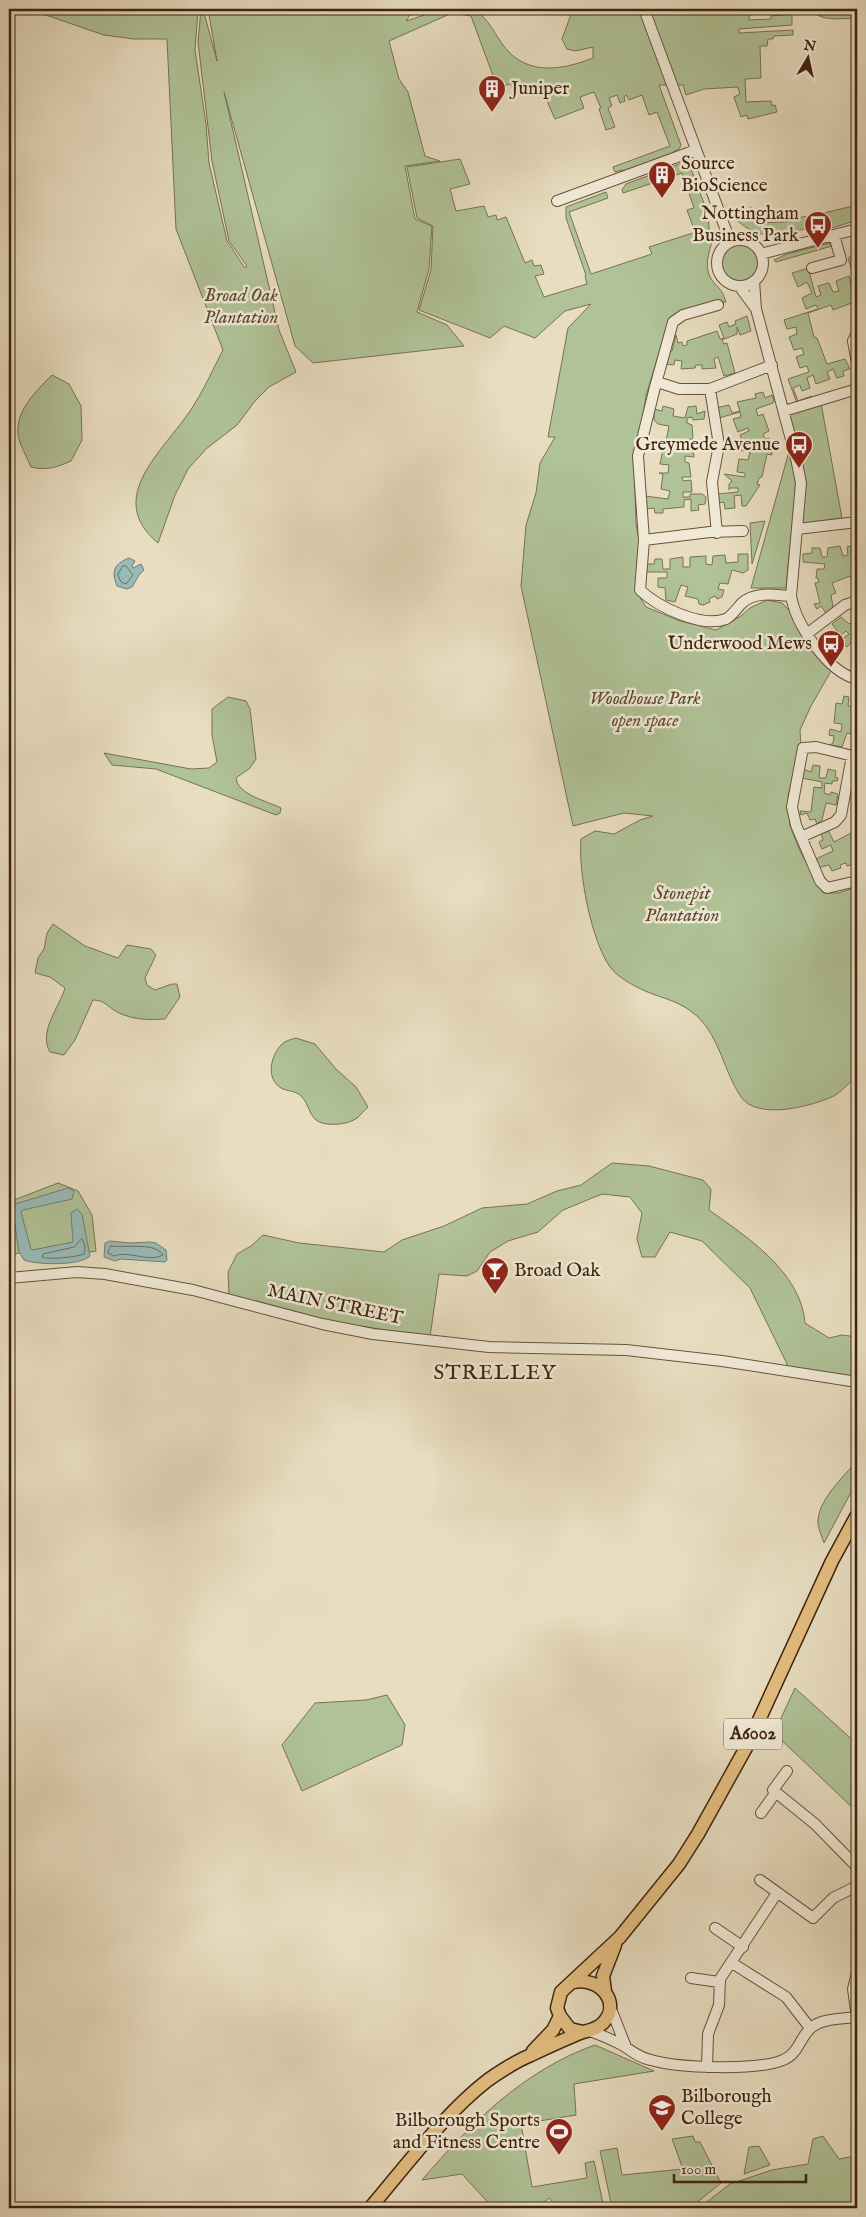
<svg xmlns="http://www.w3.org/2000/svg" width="866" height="2217" viewBox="0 0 866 2217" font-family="'IM FELL English',serif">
<rect width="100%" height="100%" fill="#e8ddc0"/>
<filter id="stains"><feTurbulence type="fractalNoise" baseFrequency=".004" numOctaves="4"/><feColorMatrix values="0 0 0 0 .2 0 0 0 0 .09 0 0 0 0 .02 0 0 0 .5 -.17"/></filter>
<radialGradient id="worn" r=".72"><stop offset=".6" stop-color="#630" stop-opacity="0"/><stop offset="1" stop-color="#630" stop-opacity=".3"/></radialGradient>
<!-- green -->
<path fill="#b0c297" stroke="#787252" d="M28,9H198L195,50L206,124L209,163L227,241L245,268L247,266L229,241L212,161L198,42L201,9H203L217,61L208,9H414L406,21C424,15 464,1 480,14C492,24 498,41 508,51C531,76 565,69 593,58V47L575,51L567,49L562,39L573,9H750L749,20L771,19V16L792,14V25L739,29V33L793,30V35L774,36L773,39H768L767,46H760L761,78L745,79L746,102L771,101L772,106L775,105L777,112L748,119L747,115L741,117L734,97L740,94L738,87L704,89L686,95L683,85H678L680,92L676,85H659L681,145L679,149L673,152L674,155L625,173L623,170L615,172L613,167L670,146L657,112L649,115L642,95L629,100L626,95L624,97L625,101L620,103L617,95L609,98L612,106L608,108L615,127L606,130L599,109L601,108L594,92L580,97L584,108L555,119L539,83L514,93L511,84L503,86L501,82L496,84L471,16L452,13L389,41L399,79L408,92L425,156L440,161L405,166L415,219L432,226L429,269L417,312L447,325L464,346L313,363L295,346L224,92L279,330L296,372L269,387L255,401L237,425L206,449L188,469L175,495L158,543C103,497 165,450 192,408C204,390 213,369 223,350L176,229L167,39H134L104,35Z
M857,9V19C845,17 821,23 814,11Z
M460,159L470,184L450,189L456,211L484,206L488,217L496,215L497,220L506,217L525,263L532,260L534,266L541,265L544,274L535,276L544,297L587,284L585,276L586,275L566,218V207L606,192L608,198L569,212L591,274L652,254L649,247L699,231L694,229L687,210L694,208L682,173L623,193L622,190L626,184L682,163L690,166L708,214L710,241L713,239C708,255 702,271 716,285C722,291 723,293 726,302C706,302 686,309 669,319L646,396L642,422L634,456L636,524L639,540L636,591L646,607L680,621L716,630L741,616L750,608L767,600L782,603L790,611L805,638L831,671L811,706L800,730L801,747L788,796L790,826L800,851L823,893H838L857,887V1076C850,1082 842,1091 834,1096C812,1106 758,1121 741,1097C724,1072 720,1038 698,1017C677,998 659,999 637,987C627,982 617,976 610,967C591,940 578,871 581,839L595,831L614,834L640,820L653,816L624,813L573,826L521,586L526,525L536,493L540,463L555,437H548L568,328L591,304L565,311L535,338L504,326L490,338L419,310L431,270L433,226L417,218L407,167Z
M857,205V213L855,214L857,220L832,228L822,222L820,214Z
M751,207L755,223L784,222L806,216L808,228C780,235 759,242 736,219Z
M829,243L832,246L776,262L774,260L787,254Z
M721 263a19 19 0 1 1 38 0a19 19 0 1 1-38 0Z
M857,253V264L853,266L856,273L857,272V301L833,310L831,305L808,313L814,337L817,338L827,364L845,359L850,369L843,371L844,376L837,378L833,369L827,372L830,379L816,384L813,375L807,378L810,388L802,391L800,385L793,388L798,401L812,396L813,398L797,403L788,379L809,372L807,366L800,368L796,357L804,354L802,348L794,350L789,337L797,334L796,327L787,329L784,320L818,309L816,305L806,309L802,298L812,293L807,282L798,287L792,273L805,269L809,271L816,297L821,295L818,286L829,283L833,292L839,291L836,281L849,276L851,286L856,285L848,258Z
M747,316L751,331L740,335L737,327V334L722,340L724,344L727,343L735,373L724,376L718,357L714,359L716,368L702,369V365H696L695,368L681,369L682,361L675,360L674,365L665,364L668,351H672L676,335L678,343L682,342L683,346L687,345V341L717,331L720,339L724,338L719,325L727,322L729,327L736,324L735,321Z
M52,375L69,384L81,406L82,440L71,461C57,467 46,471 31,467C27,457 19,444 18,434C16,410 36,391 52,375Z
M763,392L765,398L772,395L774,400L773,403L756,409L758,416L763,414L769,431L763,434L765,439L769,438L772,455L767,454L762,477L759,478L757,484L760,485L746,506H742L741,495L734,496L735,508L725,509L724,502L718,503V494L738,492V488H730L729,490V484L732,481L724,474L745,477V473L737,472L739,459L748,460L750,452L738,450L744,446L740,435L749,431L748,428L738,432L733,419L741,417L740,412L719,418L716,408L729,405L732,413L740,411L737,402L756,398L755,394Z
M821,403L842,518L801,524L805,483L803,466L788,413Z
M663,406L674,409L673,416L685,418L688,407L696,406L697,414L705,411L704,419L693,420L692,417L687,418V423L692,425L693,439L685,440V443H693L694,457L685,456V462L689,463L691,477H682L683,481L691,480L692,492H683V497H690V494H702L706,497L705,504L698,505L699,510L691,511V499L684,500V507L663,509V513H655L654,508L645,509V496L668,499L670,491L661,489L663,474L659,473H668L669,465L660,464L663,449L670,450L672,442L666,441L669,426L658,424L654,420V409L662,411Z
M790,448L796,486L786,588H751Z
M765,521L752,564L750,523Z
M857,545V579L853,581L850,576L832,583L836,593L831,595L833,607L826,613L821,606L817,609L814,604L820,603L815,583L819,582L818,578H816L817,569H824L825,564L803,562V554L812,553V548H820L822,557H827L828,548L840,546L843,556L848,555L847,547Z
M738,554H748V570L743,573L732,570L728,584L720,583L718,589L724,590L722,597L717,599L715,596L709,599L710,602L703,605L699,604L698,599L685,596L688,587L681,585L675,602L666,600L665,588L658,587V578H667V572H648L646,571L644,564H654L655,559H662L663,569H670V559L683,557V567H690V557L706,556V564L712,565L713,556L725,555L726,563L738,562Z
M841,617L849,624L857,621V642L854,639L847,647L841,640L849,634L846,631L837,638L835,635L838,632L832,624Z
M844,696L849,697L848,706L857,707V735L847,733L842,747L830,745L833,743L834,736L829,735L830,729L841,732L842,724L834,723L836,703L842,704Z
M228,697L246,701L250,709L256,759L250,768L236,778C238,795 267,801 281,808L280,813L276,815L156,769L112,765L104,753L191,769L209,768L217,762L212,735V709Z
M813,765L820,766L819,778H826L828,769L836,771L835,777L838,778L837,781H832V784L825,783L824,793L830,795L831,792L838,794L836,805L826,803L822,820L817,824L815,819L810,820L807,813L801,815L800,811L811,812L814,787L822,788V782L802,778L803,769L811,772Z
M828,830L834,842L851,833L857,838V863L847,866L846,863L840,865L841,868L832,871L829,865L817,868L816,859L833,851L831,845L822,849L819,842L823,840L821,833Z
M53,924L85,946L118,958L127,945L151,949L156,955L145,978L147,985L155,990L172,984H177L180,997L165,1019C148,1020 133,1020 117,1012C108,1007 105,1000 93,1000L75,1040L64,1055L50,1052C38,1032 59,1008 65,988L50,977L35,973L38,958L44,949L47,933Z
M296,1038L315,1044L336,1069L356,1087L368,1107C364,1110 361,1115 357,1118C348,1125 325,1127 316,1120C309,1114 308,1103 302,1097C296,1090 288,1092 281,1088C265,1078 271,1055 282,1044C285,1041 292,1039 296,1038Z
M612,1163L649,1166L703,1180L711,1189L709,1210C747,1237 801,1272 805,1323L829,1338L842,1335L857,1337V1379L789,1368L750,1288L702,1241L670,1232L655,1257H642L637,1239L642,1213L630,1197L602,1194L563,1210L538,1232L508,1241L490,1252L477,1271L467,1276L439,1274L430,1337L322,1320L229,1296L228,1272L237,1254L251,1246L263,1235L299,1243L384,1252L402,1240L444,1226L482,1208L527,1204L557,1191L581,1185Z
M58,1183L78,1191L92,1215L96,1251L90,1252L74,1242L14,1254L9,1251V1202Z
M857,1461V1481L824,1543C822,1537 819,1530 818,1524C816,1502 844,1476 857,1461Z
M795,1688L857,1744V1812L774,1733Z
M387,1695L405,1725L402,1745L302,1791L282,1745L315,1703L366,1700Z
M595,2045L654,2071L574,2084L576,2115L521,2124L532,2187L587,2178L585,2163L594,2161L604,2208H558L549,2198L538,2208H493L462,2174L422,2180C470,2124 524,2070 595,2045Z
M693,2136L695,2142H700L721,2183L690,2208H612L600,2151L617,2148L622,2175L683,2169L672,2139Z
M823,2136L839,2159L855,2156L857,2166V2208H699L730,2184L772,2170L808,2164L813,2139Z
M759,2146L770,2165L744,2174L749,2147Z"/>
<!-- water -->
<path fill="#98bbb8" stroke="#747e74" d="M129,558L135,561L132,566L133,568L141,564L144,570L139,575L132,587L127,589L117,586C111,571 114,564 129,558Z
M68,1188L74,1191L72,1199L23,1210L21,1212L31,1249L33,1250L73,1242L71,1213L77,1209L82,1214L90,1256C80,1266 37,1265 24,1260L19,1252L12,1205Z
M110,1241L130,1243L150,1242L156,1243L166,1250L167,1260L165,1262L121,1259L115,1261L104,1257L105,1243Z"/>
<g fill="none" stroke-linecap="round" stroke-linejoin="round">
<!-- shore -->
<path stroke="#6c6f63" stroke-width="1" d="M123,566H126L133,575L126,584L121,582L118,575Z
M82,1239L85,1246L84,1254C76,1257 48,1260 42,1257L43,1254L74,1247Z
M111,1246C126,1248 155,1242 163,1255C150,1263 128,1250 114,1256L108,1253Z"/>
<defs>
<path id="minor" d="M644,9L730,241
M557,201L696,150
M717 263a23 23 0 1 1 46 0a23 23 0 1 1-46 0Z
M761,254L857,229
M812,268L841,260L834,235
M754,281L756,309L796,458L801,483L791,596C796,624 827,672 857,679
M739,286L756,309
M718,305L683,315L673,322L655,387L638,456L644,540L640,590C658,607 701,628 726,619C732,616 737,608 742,603C755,591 775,595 791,596
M857,333L853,341L857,363
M657,382L679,389H710L772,365
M710,389L719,445L712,482L717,533
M784,411L857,389
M797,529L857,522
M644,540L710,532L743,531
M808,633L845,605L857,601
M857,757L816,747L803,748L792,807L796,825L820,881L827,888L857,881
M801,837L835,822L841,815L852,756
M9,1278L77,1272L105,1274L193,1290L322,1324L373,1334L489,1347L626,1350L722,1361L857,1382
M787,1771L773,1790L815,1824L857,1867
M761,1813L776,1792
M760,1880L813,1918L833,1898L857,1886
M715,1928L743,1947
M732,1963L786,1997L810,2028
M691,1978L719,1982
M609,2004L626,2047
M590,2031C601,2035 613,2040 624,2046C633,2052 640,2058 651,2060C678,2068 757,2071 783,2060C799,2054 800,2036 812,2027C824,2018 843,2019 857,2017L853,1989L857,1973
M707,2067L708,2034L719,2005L720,1979L777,1893"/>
<path id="major" d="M605,1991L603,1976L615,1945
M583,2032L570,2029L560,2016L557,2008L561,1992L620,1937L679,1864L698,1834L748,1744L832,1561L857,1515
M533,2051L553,2030L560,2016
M370,2208C405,2167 445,2113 488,2080C501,2071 516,2061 531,2055C548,2047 565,2039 583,2032C591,2030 597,2029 603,2023C622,2003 600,1977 574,1982"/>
</defs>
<!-- minor casing -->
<use href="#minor" stroke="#69523a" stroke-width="12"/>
<!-- major casing -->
<use href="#major" stroke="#3f230e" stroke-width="15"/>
<!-- minor -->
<use href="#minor" stroke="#f0e9d6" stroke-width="10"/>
<!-- major -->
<use href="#major" stroke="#e4be80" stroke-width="12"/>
</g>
<!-- icons -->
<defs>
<symbol id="building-pin" viewBox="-11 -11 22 30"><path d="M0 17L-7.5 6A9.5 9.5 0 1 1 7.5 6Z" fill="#8f2418" stroke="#f0e9d6"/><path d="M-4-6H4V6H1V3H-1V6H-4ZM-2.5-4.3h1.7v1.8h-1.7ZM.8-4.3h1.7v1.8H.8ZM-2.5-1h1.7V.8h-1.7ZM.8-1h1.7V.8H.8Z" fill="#fff"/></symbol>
<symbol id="bus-pin" viewBox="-11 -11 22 30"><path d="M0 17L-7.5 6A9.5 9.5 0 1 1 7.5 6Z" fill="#8f2418" stroke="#f0e9d6"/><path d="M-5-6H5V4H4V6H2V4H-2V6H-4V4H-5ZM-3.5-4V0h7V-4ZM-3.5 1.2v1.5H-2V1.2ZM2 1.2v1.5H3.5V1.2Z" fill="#fff"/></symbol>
<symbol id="bar-pin" viewBox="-11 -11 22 30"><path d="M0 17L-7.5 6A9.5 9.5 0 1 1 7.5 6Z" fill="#8f2418" stroke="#f0e9d6"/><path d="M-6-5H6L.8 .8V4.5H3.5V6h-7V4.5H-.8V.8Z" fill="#fff"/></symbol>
<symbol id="university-pin" viewBox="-11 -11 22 30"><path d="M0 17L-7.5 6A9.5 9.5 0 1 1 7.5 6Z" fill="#8f2418" stroke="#f0e9d6"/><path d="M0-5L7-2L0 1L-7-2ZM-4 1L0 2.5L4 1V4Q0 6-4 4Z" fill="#fff"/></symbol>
<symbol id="stadium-pin" viewBox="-11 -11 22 30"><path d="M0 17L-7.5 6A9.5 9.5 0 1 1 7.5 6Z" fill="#8f2418" stroke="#f0e9d6"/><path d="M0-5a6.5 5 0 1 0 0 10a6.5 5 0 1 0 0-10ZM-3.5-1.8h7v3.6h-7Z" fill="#fff"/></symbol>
</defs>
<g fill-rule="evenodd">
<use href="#building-pin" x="476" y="73" width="32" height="43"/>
<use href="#building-pin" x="646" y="159" width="32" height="43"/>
<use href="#bus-pin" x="802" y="209" width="32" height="43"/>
<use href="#bus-pin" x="783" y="429" width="32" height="43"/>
<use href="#bus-pin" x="815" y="628" width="32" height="43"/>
<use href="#bar-pin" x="479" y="1255" width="32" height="43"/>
<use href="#university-pin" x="646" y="2092" width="32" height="43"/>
<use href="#stadium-pin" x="543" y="2116" width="32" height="43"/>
</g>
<g text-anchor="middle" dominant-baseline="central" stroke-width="5" stroke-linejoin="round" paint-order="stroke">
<!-- shield labels -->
<rect fill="#f0e9d6" stroke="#745e4a" stroke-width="1" x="724" y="1718.5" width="58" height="31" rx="4"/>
<g font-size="18" font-weight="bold" fill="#3f230e">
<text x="753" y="1734">A6002</text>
</g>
<!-- poi labels -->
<g font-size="19" fill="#3f230e" stroke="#f0e9d6" text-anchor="start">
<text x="511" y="89">Juniper</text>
<text x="681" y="164">Source<tspan x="681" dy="22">BioScience</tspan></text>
<text x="799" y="214" text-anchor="end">Nottingham<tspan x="799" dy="22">Business Park</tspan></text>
<text x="780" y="445" text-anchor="end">Greymede Avenue</text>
<text x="812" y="644" text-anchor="end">Underwood Mews</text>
<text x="514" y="1271">Broad Oak</text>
<text x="681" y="2097">Bilborough<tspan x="681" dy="22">College</tspan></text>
<text x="540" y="2121" text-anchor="end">Bilborough Sports<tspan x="540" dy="22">and Fitness Centre</tspan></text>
</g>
<!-- park labels -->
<g font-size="19" font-style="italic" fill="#5b4b30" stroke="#f0e9d6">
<text x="241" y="296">Broad Oak<tspan x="241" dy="22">Plantation</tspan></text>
<text x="645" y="699">Woodhouse Park<tspan x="645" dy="22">open space</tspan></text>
<text x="682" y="894">Stonepit<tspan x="682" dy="22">Plantation</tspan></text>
</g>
<!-- street labels -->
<g font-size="19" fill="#3f230e" stroke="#f0e9d6">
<text transform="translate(335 1305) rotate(12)">MAIN STREET</text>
</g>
<!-- quarter labels -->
<g font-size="21" letter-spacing="1" fill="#3f230e" stroke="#f0e9d6">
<text x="495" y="1373">STRELLEY</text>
</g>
</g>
<!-- margin -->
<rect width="866" height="2217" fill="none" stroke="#e8ddc0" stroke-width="30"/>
<rect x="10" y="10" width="846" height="2197" fill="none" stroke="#3f230e" stroke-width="2.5"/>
<rect x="15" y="15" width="836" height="2187" fill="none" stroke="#3f230e"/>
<!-- north arrow -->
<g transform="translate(808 58) rotate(9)" stroke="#f0e9d6" stroke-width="4" paint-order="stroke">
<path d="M0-4L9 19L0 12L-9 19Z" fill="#3f230e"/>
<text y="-8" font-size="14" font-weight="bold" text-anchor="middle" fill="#3f230e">N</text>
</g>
<!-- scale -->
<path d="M674 2174v8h132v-8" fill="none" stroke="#3f230e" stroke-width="2.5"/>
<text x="681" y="2174" font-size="15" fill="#3f230e" stroke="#f0e9d6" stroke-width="4" paint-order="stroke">100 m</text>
<rect width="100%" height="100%" filter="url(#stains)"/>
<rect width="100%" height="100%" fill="url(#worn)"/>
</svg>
